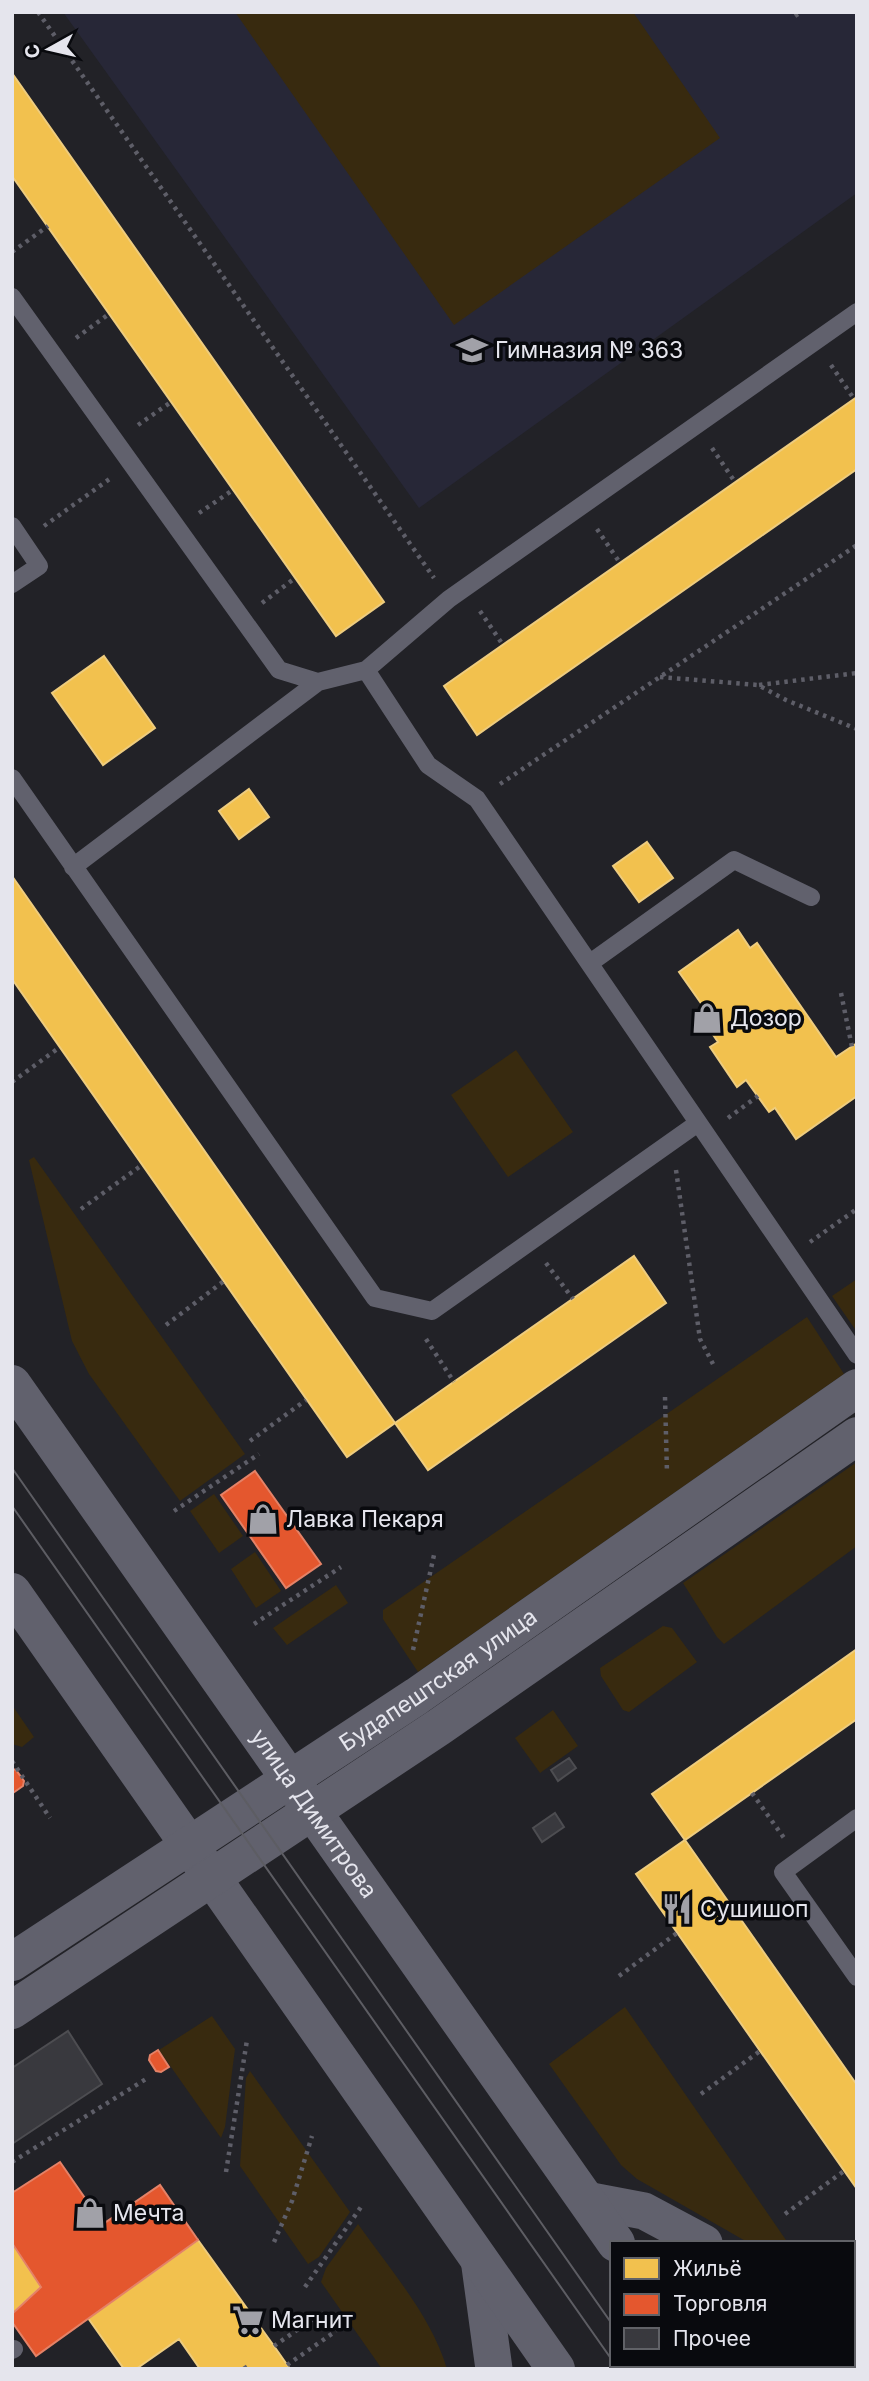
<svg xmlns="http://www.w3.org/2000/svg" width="869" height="2381" viewBox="0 0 869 2381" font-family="Inter,sans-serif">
<rect width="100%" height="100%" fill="#222227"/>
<!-- built -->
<path fill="#272737" d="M63,12H857V193L419,508Z"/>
<!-- green -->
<path fill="#382a0f" d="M235,12H633L720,138L454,325Z
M516,1050L573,1132L508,1177L451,1095Z
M34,1157L245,1454L180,1501L89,1374L72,1341L29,1160Z
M857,1279V1332L832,1296Z
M807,1317L844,1374L418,1672L383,1619V1610Z
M857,1462V1546L724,1644L717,1637L683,1583Z
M214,1494L243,1536L219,1553L190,1511Z
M255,1552L281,1591L256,1608L231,1569Z
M336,1585L348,1603L287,1645L273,1628Z
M663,1626L672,1628L697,1662L629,1712L623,1710L601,1676L600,1668Z
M12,1705L34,1737L22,1747L12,1744Z
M553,1710L578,1746L540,1773L515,1738Z
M625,2007L788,2243H749L637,2179L621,2165L549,2064Z
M212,2016L235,2049L225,2127L221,2138L159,2050Z
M250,2071L350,2212L319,2257L308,2264L240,2166L246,2078Z
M358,2224C389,2268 432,2317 447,2369H382L321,2282L326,2268Z"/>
<!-- homes -->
<path fill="#f2c14e" stroke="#eecc7e" stroke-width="2" d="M12,73L384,602L336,636L12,176Z
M857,397V469L477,735L444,686Z
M104,656L155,728L103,765L52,693Z
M249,789L269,817L239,839L219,811Z
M647,842L673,878L639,902L613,866Z
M12,876L395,1423L347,1457L12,979Z
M738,930L750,948L757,943L836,1057L857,1043V1096L796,1139L775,1108L769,1112L746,1080L737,1087L710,1047L718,1042L698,1013L705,1009L679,972Z
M634,1256L666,1303L428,1470L395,1423Z
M857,1649V1719L685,1840L652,1794Z
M685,1840L857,2085V2189L636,1874Z
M198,2240L274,2346L290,2369H200L179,2339L136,2369H124L88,2318Z
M12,2243L41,2287L12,2314Z"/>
<!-- shops -->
<path fill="#e4572e" stroke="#e48267" stroke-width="2" d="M255,1471L321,1564L286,1588L221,1495Z
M12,1769L16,1770L24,1781L23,1786L13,1793Z
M158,2050L169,2067L161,2072L156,2071L149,2060L150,2055Z
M60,2162L103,2224L160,2185L198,2240L36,2356L12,2322V2314L41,2287L12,2243V2193Z"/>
<!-- building -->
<path fill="#39393e" stroke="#4d4d51" stroke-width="2" d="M569,1758L576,1768L558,1781L551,1770Z
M555,1813L564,1827L542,1842L533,1828Z
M68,2031L102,2084L12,2144V2068Z"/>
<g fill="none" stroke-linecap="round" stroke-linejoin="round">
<!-- path -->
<path stroke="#5e5e68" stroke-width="4.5" stroke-dasharray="3.5 5" stroke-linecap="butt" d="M38,12L434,578
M795,16L801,12
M12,252L48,226
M76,338L109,314
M831,365L854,399
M138,425L171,402
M712,448L735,482
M199,513L233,490
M44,526L111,478
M597,529L620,563
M262,603L295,578
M480,611L503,645
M660,677L758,685L786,700L857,729
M759,685L857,673
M500,784L857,545
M841,993L852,1047
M12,1082L60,1047
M728,1118L758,1096
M676,1170L700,1339L713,1364
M81,1209L142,1165
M810,1242L857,1209
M546,1263L573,1299
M166,1325L224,1281
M426,1339L454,1382
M665,1397L667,1473
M250,1441L306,1400
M174,1511L259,1454
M254,1624L341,1567
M413,1650L434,1555
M12,1761L50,1818
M752,1793L784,1838
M619,1976L677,1933
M701,2094L760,2051
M12,2162L146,2079
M226,2172L247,2040
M785,2214L844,2171
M274,2242L292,2201L312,2136
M305,2287L361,2207
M274,2346L323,2312
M287,2365L336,2331
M244,2366L246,2369"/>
<!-- service -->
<path stroke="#61616d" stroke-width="18" d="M12,297L279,670L318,682
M12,526L39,566L12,584
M366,670L428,765L477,799L857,1355
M12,778L375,1298L432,1311L698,1123
M73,867L318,682L366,670L449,599L857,312
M590,963L734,860L811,897
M857,1818L783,1872L857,1977
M12,2350L14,2349"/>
<!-- minor -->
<path stroke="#61616d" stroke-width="37" d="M586,2200L644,2211L704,2243
M479,2259L494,2369
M845,2365L847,2369"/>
<!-- tertiary -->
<g stroke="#61616d" stroke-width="38">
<path id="s1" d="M12,1384L616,2243"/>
<path d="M12,1592L556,2369"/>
<path id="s2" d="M12,1962L417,1696L857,1388"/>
<path d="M12,2010L439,1727L857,1436"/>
<path d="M702,2365L705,2369"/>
</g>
<!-- tram -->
<path stroke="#5d5d63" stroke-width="2" d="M12,1468L612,2324
M12,1506L612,2360
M641,2365L643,2369"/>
</g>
<!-- icons -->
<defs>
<symbol id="school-bare" viewBox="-9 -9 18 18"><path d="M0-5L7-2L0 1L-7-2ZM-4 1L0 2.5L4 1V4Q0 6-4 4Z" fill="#a1a1a8" stroke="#090a0e" stroke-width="2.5" paint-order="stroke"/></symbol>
<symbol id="shop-bare" viewBox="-9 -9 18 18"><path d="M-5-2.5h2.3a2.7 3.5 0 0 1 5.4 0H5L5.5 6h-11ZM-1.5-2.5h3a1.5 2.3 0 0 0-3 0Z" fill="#a1a1a8" stroke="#090a0e" stroke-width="2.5" paint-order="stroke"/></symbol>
<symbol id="restaurant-bare" viewBox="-9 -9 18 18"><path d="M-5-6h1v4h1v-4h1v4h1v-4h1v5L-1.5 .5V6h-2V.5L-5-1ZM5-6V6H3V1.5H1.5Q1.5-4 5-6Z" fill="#a1a1a8" stroke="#090a0e" stroke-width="2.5" paint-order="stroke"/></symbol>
<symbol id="supermarket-bare" viewBox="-9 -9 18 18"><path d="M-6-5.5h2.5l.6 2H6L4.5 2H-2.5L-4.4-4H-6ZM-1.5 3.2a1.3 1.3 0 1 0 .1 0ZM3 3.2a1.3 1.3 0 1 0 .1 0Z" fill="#a1a1a8" stroke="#090a0e" stroke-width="2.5" paint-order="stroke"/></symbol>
</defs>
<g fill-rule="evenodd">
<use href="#school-bare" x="450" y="328" width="44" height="44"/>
<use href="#shop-bare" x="685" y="996" width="44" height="44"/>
<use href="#shop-bare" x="241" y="1497" width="44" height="44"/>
<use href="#restaurant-bare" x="655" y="1887" width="44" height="44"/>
<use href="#shop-bare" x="68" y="2191" width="44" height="44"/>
<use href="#supermarket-bare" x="226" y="2298" width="44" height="44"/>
</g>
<g text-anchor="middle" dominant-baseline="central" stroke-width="7" stroke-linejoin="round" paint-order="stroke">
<!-- poi labels -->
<g font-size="23" fill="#e5e5ed" stroke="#090a0e" text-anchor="start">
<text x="495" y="350">Гимназия № 363</text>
<text x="730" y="1018">Дозор</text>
<text x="286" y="1519">Лавка Пекаря</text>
<text x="700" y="1909">Сушишоп</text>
<text x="113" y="2213">Мечта</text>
<text x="271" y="2320">Магнит</text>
</g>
<!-- street labels -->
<g font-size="23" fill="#e5e5ed" stroke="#090a0e">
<text stroke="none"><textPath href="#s2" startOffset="511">Будапештская улица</textPath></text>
<text stroke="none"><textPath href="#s1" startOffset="525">улица Димитрова</textPath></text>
</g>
</g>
<!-- border -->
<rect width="869" height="2381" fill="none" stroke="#e5e5ed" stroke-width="28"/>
<!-- legend -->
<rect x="610" y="2241" width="245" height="126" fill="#090a0e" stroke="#616267" stroke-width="2"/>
<rect x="624" y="2258" width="35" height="21" fill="#f2c14e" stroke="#616267" stroke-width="2"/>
<text x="673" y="2276" font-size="21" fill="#e5e5ed">Жильё</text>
<rect x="624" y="2294" width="35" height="21" fill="#e4572e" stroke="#616267" stroke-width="2"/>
<text x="673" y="2311" font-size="21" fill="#e5e5ed">Торговля</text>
<rect x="624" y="2328" width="35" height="21" fill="#39393e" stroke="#616267" stroke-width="2"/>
<text x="673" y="2346" font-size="21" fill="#e5e5ed">Прочее</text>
<!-- north arrow -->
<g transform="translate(49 49) rotate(262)" stroke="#090a0e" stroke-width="5" paint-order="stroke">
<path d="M0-5L12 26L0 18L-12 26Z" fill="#e5e5ed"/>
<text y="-10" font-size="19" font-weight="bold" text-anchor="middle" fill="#e5e5ed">С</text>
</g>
</svg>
